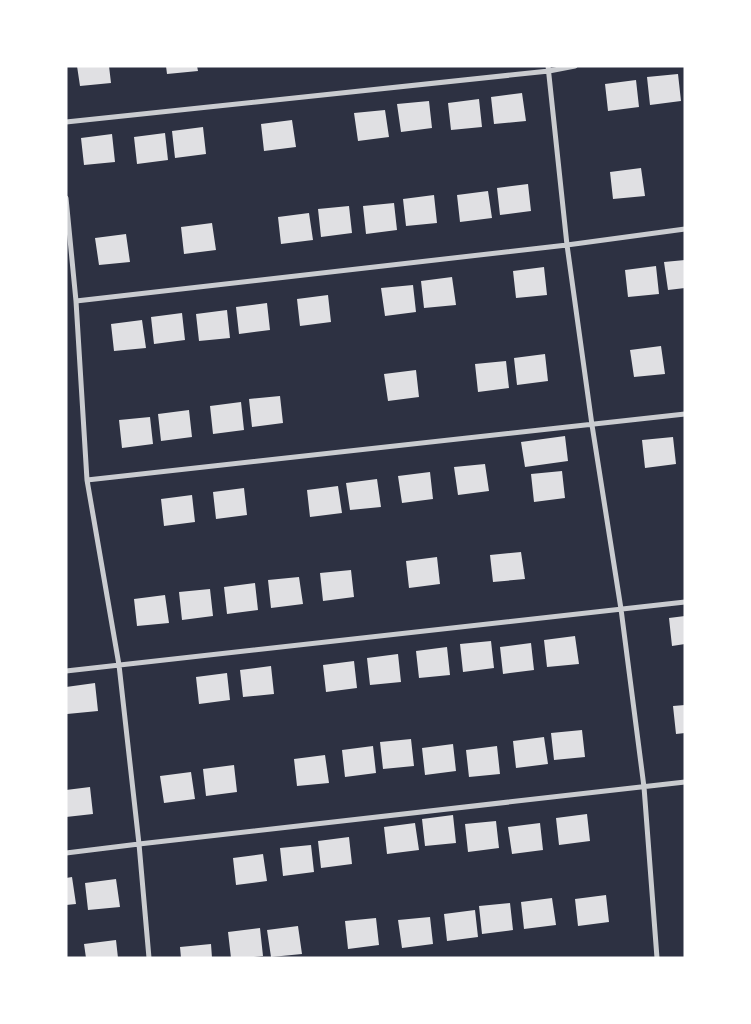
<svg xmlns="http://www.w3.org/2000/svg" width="751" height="1024" viewBox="0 0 751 1024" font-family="Commissioner,sans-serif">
<rect width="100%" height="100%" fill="#2d3142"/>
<!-- building -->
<path fill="#e0e0e3" d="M77,66H109L111,83L80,86Z
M166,66H197L198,71L167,74Z
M678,74L681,101L650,105L647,77Z
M636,80L639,107L608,111L605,84Z
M522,93L526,121L494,124L491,97Z
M479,99L482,127L451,130L448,103Z
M429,101L432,128L401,132L397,104Z
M385,110L389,137L358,141L354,113Z
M292,120L296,147L264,151L261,124Z
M203,127L206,154L175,158L172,131Z
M165,133L168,160L137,164L134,137Z
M112,134L115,162L84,165L81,138Z
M641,168L645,196L613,199L610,172Z
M528,184L531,211L500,215L497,188Z
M488,191L492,218L460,222L457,195Z
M434,195L437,223L406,226L403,199Z
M394,203L397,230L366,234L363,206Z
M349,206L352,233L321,237L318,209Z
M309,213L313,240L281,244L278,217Z
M212,223L216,250L184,254L181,227Z
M126,234L130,262L99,265L95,238Z
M685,260V288L668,290L664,262Z
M656,266L659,294L628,297L625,270Z
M544,267L547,295L516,298L513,271Z
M452,277L456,305L424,308L421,281Z
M413,285L416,312L385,316L381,288Z
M328,295L331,322L300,326L297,299Z
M267,303L270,330L239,334L236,307Z
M227,310L230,338L199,341L196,314Z
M182,313L185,340L154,344L151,317Z
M142,320L146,348L114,351L111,324Z
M661,346L665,374L634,377L630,350Z
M545,354L548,381L517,385L514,358Z
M506,361L509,388L478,392L475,364Z
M416,370L419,397L388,401L384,374Z
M280,396L283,423L252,427L249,399Z
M241,402L244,430L213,434L210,406Z
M189,410L192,437L161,441L158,414Z
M150,417L153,444L122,448L119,420Z
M565,436L568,461L525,467L521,442Z
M673,437L676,464L645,468L642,440Z
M485,464L489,491L458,495L454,467Z
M562,471L565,498L534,502L531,474Z
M430,472L433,499L402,503L398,476Z
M377,479L381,507L350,510L346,483Z
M338,486L342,513L310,517L307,490Z
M244,488L247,515L216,519L213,492Z
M192,495L195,522L164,526L161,499Z
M521,552L525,579L493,582L490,555Z
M437,557L440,584L409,588L406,561Z
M351,570L354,597L323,601L320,573Z
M299,577L303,604L271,608L268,580Z
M255,583L258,610L227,614L224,587Z
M210,589L213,616L182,620L179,592Z
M165,595L169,623L137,626L134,599Z
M685,616V644L672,646L669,618Z
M575,636L579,664L547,667L544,640Z
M491,641L494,668L463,672L460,644Z
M531,643L534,670L503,674L500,647Z
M447,647L450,675L419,678L416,651Z
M398,654L401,682L370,685L367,658Z
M354,661L357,688L326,692L323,665Z
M271,666L274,694L243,697L240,670Z
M227,673L230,700L199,704L196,677Z
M95,683L98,711L67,714L66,687Z
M685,705V733L676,734L673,706Z
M582,730L585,757L554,760L551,733Z
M544,737L548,764L516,768L513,741Z
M411,739L414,766L383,769L380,742Z
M453,744L456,771L425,775L422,748Z
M373,746L376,773L345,777L342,750Z
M497,746L500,774L469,777L466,750Z
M325,755L329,783L297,786L294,759Z
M234,765L237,792L206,796L203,769Z
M191,772L195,799L164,803L160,776Z
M90,787L93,814L66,817V790Z
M587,814L590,841L559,845L556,818Z
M453,815L456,843L425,846L422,819Z
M496,821L499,848L468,852L465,824Z
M415,823L419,850L387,854L384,827Z
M540,823L543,850L512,854L508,827Z
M349,837L352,864L321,868L318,841Z
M311,845L314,872L283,876L280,848Z
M263,854L267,881L236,885L233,858Z
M72,877L76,904L66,905V878Z
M116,879L120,907L88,910L85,883Z
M606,895L609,922L578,926L575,899Z
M552,898L556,925L524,929L521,902Z
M510,903L513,930L482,934L479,906Z
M475,910L478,937L447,941L444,914Z
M430,917L433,944L402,948L398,920Z
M376,918L379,945L348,949L345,921Z
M298,926L302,954L271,957L267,930Z
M260,928L263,956L245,958H231L228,932Z
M116,940L118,958H86L84,944Z
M211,944L212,958H181L180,947Z"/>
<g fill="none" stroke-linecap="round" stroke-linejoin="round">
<!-- minor -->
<path stroke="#caccd0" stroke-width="5" d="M548,66L567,245L592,425L621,609L644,787L657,958
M66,122L549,71L575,66
M66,198L76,301L87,480L119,665L139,844L149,958
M76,301L567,245L685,229
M87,480L685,414
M66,671L685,602
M66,853L139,844L685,782"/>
</g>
<!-- border -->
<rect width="751" height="1024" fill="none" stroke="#ffffff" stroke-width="135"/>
</svg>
